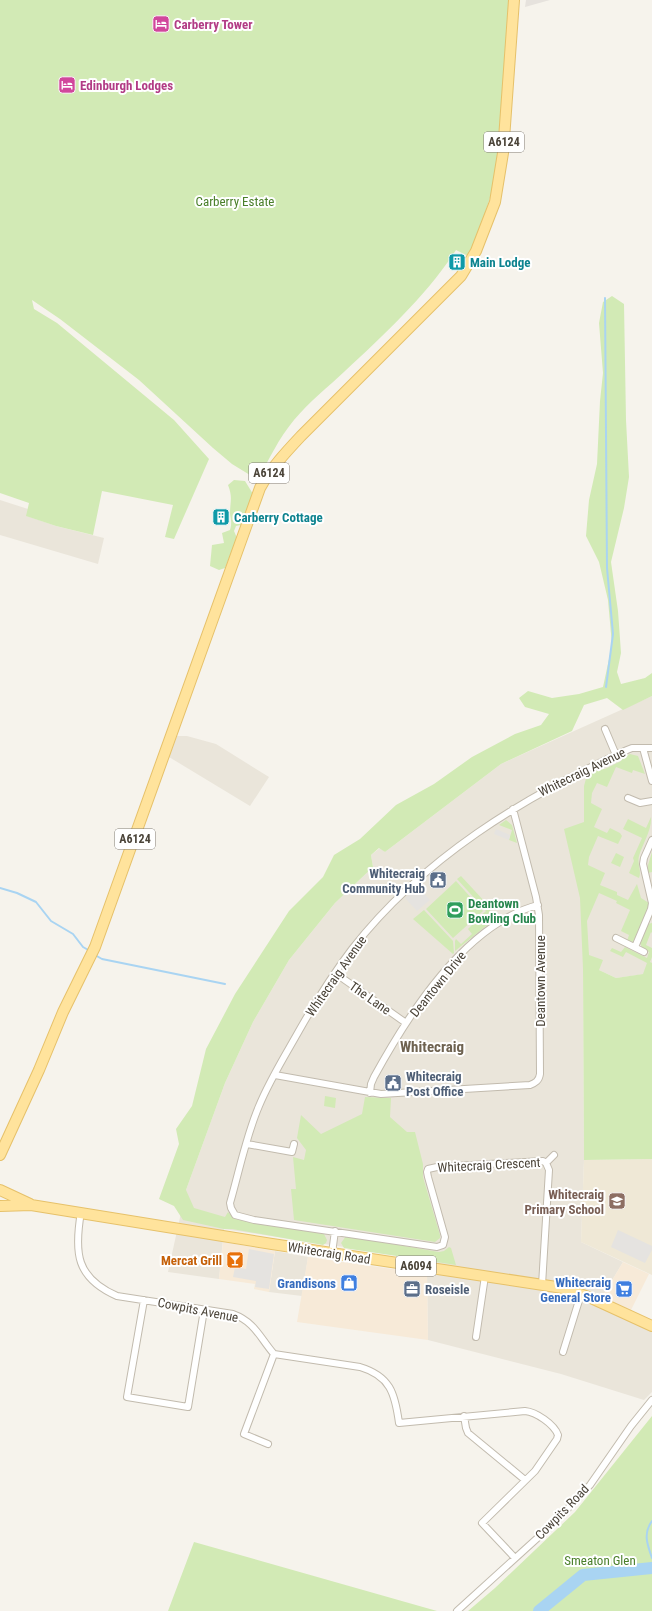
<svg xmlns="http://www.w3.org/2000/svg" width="652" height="1611" viewBox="0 0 652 1611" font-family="'Roboto Condensed',sans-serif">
<rect width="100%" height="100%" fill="#f6f3ec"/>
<!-- residential -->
<path fill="#eae5da" d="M0,500L28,509L27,516L56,526L104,538L98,564L0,535Z
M652,696V973L616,978L599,970L583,969L584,1160L581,1242L623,1262L598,1304L652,1332V1392L644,1400L561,1374L428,1340L427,1274L431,1260L224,1229L219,1279L168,1272L186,1190L225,1083L253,1022L289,960L335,903L373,867L371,855L380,848L385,852L501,764Z
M177,736H187L216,744L269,777L250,806L169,757Z
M275,1251L308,1257L302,1296L269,1292Z"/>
<!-- commercial -->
<path fill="#f7ead8" d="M223,1242L275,1251L269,1292L254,1289L255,1284L219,1279Z
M308,1257L427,1274L428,1340L297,1322Z
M623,1262L649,1274L631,1310L602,1297Z"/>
<!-- industrial -->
<path fill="#e6e2dd" d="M526,0H550L525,7Z"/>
<!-- education -->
<path fill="#efe8d6" d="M652,1159V1275L581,1242L584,1160Z"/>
<!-- green -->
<path fill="#d2eab5" d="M0,0H509L497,170C491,200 480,228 468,256L456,250C426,296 385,334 345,371C328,387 309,402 294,420C279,438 269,459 258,480L232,464L213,448L139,380L60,319L32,300L34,309L57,323L174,420L209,459L174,539L165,537L173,505L102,491L93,535L56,526L26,516L29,503L0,493Z
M612,296L624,304L626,420L629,477L624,508L611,562L618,611L621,653L617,672L621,684L645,678L652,673V696L623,710L607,698L584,705L572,731L501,764L385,852L379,848L371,855L373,867L335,903L289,960L253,1022L225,1083L186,1190L194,1208L225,1217L228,1212L235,1219L324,1234L327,1240L326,1243L323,1245L232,1229H224L183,1220L174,1206L159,1199L179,1144L176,1129L192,1106L206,1049L235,994L289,911L323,877L334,855L360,839L396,805L434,784L472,757L515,734L541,725L549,714L525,707L519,698L528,691L552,698L579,694L603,687L612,645L608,600L599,562L586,536L589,500L597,464L600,401L603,373L599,323L603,302Z
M234,480L245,481L253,494L241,525L236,526L234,531L237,538L225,568L219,570L210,566L212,545L224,543L222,533L230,530C232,523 231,520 230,514C230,501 233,498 228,485Z
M630,754L638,756L645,774L633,770L632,773L616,767L607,787L597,783L592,793L591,803L602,809L594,827L607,833L610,828L620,833L622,836L618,844L598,836L589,857L588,865L605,873L600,885L617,892V895L628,900L637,884L641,898L649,903L648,910L633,942L627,941L629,935L621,931L630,910L616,903L617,901L599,893L587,921L589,955L603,960L599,970L616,978L643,974L647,963L626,952L623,957L610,951L612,948L621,952L625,947L647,958L649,952L642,948L640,943L648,924L652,923V933L651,932L646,945L652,948V957L650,962L652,963V1159L584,1160L583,969L580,898L564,829L584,822V786L587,775L600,769H605L621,761L622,758Z
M651,817C652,830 643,843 639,856C637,864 642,871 639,878L629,873L634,861L633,858L642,838L623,829L628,819L646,828Z
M506,820L512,825L517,843L509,840L512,830L499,825Z
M652,852V872L648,873V865Z
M616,853L624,857L620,867L611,863Z
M461,876L486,903L496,921L486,926L455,951V941L456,939L461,944L472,934L468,929L472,925L471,924L486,911L457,879Z
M456,881L483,911L453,938L426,909Z
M424,910L453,941L454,953L453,954L413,919Z
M325,1096L336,1098L335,1108L324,1106Z
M365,1097L391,1098L390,1117L407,1132H415L423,1164V1177L440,1235V1238L435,1242L294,1220L291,1189H296L293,1157L304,1160L306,1150L297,1138L301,1115L321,1134L362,1114Z
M346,1236L439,1252L444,1251L449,1247L451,1248L456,1265L344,1248L341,1243Z
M652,1416V1611H468L495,1588L575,1512Z
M194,1542L437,1611H168Z"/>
<!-- parking -->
<path fill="#e5e3e0" d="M496,829L510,835L509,840L494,834Z
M418,887L430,900L417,911L405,898Z
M618,1230L652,1246V1250L645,1263L611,1247Z
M249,1249L274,1254L269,1289L255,1287L256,1281L233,1277L235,1267L246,1269Z"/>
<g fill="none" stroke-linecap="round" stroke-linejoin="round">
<!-- stream -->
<path stroke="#a9d4f2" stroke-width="2" d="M605,298L607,568L613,634L606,687
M0,888L17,893L36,902L51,921L73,934L83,947L90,951
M95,955L102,959L225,984
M652,1521C643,1533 647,1544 652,1558"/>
<!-- river -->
<path stroke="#a9d4f2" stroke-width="12" d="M539,1611L583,1575L652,1568"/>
<defs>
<path id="minor" d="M605,729L616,755
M643,748L652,781
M628,798L640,803L652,801
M616,938L644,952
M635,947L651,909L652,903L643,864L644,858L652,840
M335,973L406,1023
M275,1075L381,1094L530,1085C535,1083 539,1081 540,1074L539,915L536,897L513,809
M370,1093L371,1084L374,1077C408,1015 465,924 538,905
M247,1144L292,1152L294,1144
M546,1163L554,1155
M81,1212C74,1253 76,1278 117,1296L233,1314C255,1322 260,1338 274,1354L360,1367C390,1376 395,1393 399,1423L525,1411C536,1412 554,1424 558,1435L557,1439L535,1471L482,1523L515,1558
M332,1253L335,1231
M542,1285L549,1170L546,1163L543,1161L437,1167L428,1169L427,1172L428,1177L445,1237L443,1245L437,1247L254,1220L235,1215L231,1208L230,1203C239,1172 246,1136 259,1106C270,1079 286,1054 300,1029C316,1001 333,974 352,949C423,858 523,797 627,750L632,748H652
M144,1300L127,1397L188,1407L204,1310
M476,1337L485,1276
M563,1352L581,1294
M464,1416L466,1428L468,1433L525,1480
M268,1444L244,1434L274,1354
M457,1611L554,1523L590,1485L631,1426L652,1400"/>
<path id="primary" d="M0,1155L39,1070L63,1012L95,947L260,488C271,468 286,452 301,436L461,276L476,251L495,202L503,153L514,0
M0,1190L30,1204
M0,1206L31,1205L272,1244L563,1288L591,1298L652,1326"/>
</defs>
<!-- minor casing -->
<use href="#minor" stroke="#c2bbae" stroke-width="8"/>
<!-- primary casing -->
<use href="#primary" stroke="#e6c16a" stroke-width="12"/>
<!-- minor -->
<use href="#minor" stroke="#fff" stroke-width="6"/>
<!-- primary -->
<use href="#primary" stroke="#ffe39c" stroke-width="10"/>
</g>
<!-- icons -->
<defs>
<symbol id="hotel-square" viewBox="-11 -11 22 22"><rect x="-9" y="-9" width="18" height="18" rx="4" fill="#d1479c" stroke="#fff"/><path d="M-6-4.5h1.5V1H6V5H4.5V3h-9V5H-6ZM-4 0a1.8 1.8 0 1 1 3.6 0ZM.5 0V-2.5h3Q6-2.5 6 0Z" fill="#fff"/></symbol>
<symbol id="building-square" viewBox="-11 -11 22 22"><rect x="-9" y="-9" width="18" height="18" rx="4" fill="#0f9aa8" stroke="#fff"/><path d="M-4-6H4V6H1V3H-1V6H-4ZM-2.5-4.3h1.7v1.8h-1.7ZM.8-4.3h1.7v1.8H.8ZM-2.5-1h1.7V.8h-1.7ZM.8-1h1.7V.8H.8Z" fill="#fff"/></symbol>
<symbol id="civic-square" viewBox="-11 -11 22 22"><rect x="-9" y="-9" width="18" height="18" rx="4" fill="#5c6f8a" stroke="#fff"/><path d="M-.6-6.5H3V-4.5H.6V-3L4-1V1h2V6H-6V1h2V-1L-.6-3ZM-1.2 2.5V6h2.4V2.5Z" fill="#fff"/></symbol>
<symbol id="stadium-square" viewBox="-11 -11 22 22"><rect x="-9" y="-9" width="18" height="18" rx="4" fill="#2e9e5b" stroke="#fff"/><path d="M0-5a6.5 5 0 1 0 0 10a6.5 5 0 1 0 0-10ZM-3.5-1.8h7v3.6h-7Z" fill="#fff"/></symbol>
<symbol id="school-square" viewBox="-11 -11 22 22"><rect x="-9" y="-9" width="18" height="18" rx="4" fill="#8d6e63" stroke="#fff"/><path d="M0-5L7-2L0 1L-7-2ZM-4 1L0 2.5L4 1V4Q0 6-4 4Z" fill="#fff"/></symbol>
<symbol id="bar-square" viewBox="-11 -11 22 22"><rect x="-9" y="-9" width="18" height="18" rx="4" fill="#e8710a" stroke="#fff"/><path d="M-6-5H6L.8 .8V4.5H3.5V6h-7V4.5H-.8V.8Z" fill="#fff"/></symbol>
<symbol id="shop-square" viewBox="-11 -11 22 22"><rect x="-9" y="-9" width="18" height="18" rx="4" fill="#3f7fe0" stroke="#fff"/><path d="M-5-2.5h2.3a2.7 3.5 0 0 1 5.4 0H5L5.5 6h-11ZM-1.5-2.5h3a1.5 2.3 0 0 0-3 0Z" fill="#fff"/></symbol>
<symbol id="office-square" viewBox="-11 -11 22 22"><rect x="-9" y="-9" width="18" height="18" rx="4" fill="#5c6f8a" stroke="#fff"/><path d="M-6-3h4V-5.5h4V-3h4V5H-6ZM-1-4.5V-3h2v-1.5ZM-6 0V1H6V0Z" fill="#fff"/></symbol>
<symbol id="supermarket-square" viewBox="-11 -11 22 22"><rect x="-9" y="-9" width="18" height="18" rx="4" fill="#3f7fe0" stroke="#fff"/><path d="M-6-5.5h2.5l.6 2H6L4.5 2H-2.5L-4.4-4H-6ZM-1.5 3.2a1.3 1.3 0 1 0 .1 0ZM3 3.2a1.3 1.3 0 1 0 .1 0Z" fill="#fff"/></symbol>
</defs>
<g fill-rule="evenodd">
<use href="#hotel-square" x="151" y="14" width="20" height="20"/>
<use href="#hotel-square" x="57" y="75" width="20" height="20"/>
<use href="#building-square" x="447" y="252" width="20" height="20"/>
<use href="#building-square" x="211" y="507" width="20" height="20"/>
<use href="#civic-square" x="428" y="870" width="20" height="20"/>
<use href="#stadium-square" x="445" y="900" width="20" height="20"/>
<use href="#civic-square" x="383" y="1073" width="20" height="20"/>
<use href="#school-square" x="607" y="1191" width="20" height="20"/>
<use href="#bar-square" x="225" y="1250" width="20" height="20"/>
<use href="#shop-square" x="339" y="1273" width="20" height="20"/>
<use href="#office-square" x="402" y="1279" width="20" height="20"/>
<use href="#supermarket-square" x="614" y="1279" width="20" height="20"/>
</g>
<g text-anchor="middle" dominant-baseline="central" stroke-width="4" stroke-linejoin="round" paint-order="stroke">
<!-- shield labels -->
<g fill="#fff" stroke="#817c74" stroke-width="1">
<rect x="484" y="132" width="40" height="20" rx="3"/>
<rect x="249" y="463" width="40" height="20" rx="3"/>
<rect x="115" y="829" width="40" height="20" rx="3"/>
<rect x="396" y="1256" width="40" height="20" rx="3"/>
</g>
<g font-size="12" font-weight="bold" fill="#4b4439">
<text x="504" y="142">A6124</text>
<text x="269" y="473">A6124</text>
<text x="135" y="839">A6124</text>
<text x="416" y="1266">A6094</text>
</g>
<!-- hotel labels -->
<g font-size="13" font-weight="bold" fill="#b23c85" stroke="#fff" text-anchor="start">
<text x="174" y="24">Carberry Tower</text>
<text x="80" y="85">Edinburgh Lodges</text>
</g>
<!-- park labels -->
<g font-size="13" fill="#4a7f2a" stroke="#fff">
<text x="235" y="201">Carberry Estate</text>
<text x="600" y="1560">Smeaton Glen</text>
</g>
<!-- culture labels -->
<g font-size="13" font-weight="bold" fill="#0d838f" stroke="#fff" text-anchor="start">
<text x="470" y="262">Main Lodge</text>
<text x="234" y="517">Carberry Cottage</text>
</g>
<!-- street labels -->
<g font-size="13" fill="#4b4439" stroke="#fff">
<text transform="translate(582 772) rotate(-26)">Whitecraig Avenue</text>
<text transform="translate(336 976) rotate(-55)">Whitecraig Avenue</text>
<text transform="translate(540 981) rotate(-90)">Deantown Avenue</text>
<text transform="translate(438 984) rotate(-51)">Deantown Drive</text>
<text transform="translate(370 998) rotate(35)">The Lane</text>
<text transform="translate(489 1165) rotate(-3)">Whitecraig Crescent</text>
<text transform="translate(329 1253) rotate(9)">Whitecraig Road</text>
<text transform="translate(198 1310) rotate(11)">Cowpits Avenue</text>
<text transform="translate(562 1512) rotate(-46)">Cowpits Road</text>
</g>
<!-- service labels -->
<g font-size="13" font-weight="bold" fill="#4e5e75" stroke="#fff" text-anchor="start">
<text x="425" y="873" text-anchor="end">Whitecraig<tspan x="425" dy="15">Community Hub</tspan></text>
<text x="406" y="1076">Whitecraig<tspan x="406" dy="15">Post Office</tspan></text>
<text x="425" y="1289">Roseisle</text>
</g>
<!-- leisure labels -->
<g font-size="13" font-weight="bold" fill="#27864d" stroke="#fff" text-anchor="start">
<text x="468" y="903">Deantown<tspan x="468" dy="15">Bowling Club</tspan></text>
</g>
<!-- education labels -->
<g font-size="13" font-weight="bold" fill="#785e54" stroke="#fff" text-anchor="end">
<text x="604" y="1194">Whitecraig<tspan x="604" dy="15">Primary School</tspan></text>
</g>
<!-- food labels -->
<g font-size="13" font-weight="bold" fill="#c56008" stroke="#fff" text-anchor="end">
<text x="222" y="1260">Mercat Grill</text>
</g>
<!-- shop labels -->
<g font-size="13" font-weight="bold" fill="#366cbe" stroke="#fff" text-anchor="end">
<text x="611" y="1282">Whitecraig<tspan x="611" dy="15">General Store</tspan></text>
<text x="336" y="1283">Grandisons</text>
</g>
<!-- quarter labels -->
<g font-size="15" font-weight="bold" fill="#6e6250" stroke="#fff">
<text x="432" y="1047">Whitecraig</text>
</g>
</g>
</svg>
